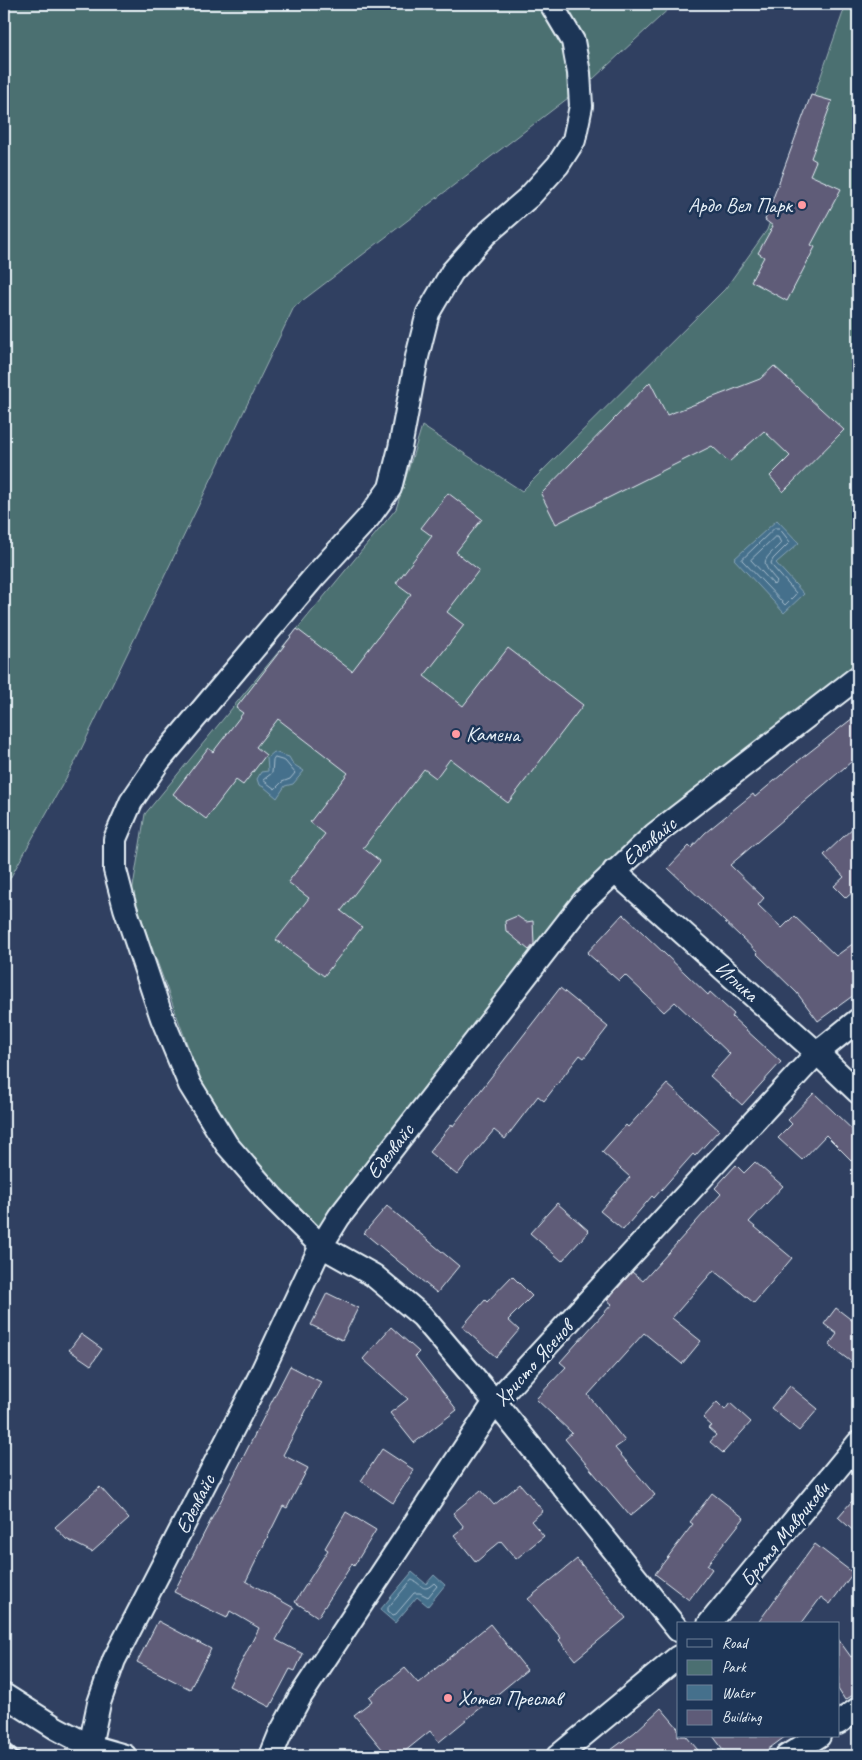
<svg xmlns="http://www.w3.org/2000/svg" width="862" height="1760" viewBox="0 0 862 1760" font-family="Caveat,sans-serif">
<rect width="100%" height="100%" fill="#304061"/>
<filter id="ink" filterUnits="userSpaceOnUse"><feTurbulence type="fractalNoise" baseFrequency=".02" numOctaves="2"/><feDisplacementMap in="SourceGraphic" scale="10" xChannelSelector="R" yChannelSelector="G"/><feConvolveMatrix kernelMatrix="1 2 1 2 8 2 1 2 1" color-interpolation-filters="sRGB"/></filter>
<g filter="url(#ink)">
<!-- green -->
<path fill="#4b6f71" stroke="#9ab0b4" d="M4,4H674L593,79L294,307L75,762L4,889Z
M846,4H858V669L667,816L319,1234L232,1141L201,1082L132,893L145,814L396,509L422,426L522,491L725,289L767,230Z"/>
<!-- water -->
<path fill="#45708c" stroke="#86a4b7" d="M777,520L799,543L776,563L804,594L784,613L734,559Z
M274,752L289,757L293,764L304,771L293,784L285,786L277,798L264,787L259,785L257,779L261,772L268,771L267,758Z
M412,1572L426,1584L434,1575L445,1585L428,1606L417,1597L395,1623L380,1610Z"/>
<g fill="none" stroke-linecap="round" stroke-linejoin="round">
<!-- shore -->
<path stroke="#a7bdcd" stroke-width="1" d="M775,528H779L790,542L773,559L771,563L773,567L796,593L795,595L785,605L742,560Z
M775,537H778L781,543C764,561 758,560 777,581L774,585L751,560Z
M275,758L285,761L295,773L290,779L282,782L275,789L263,780L272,773L273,761Z
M412,1580C423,1584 422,1594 434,1583L437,1586L428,1597L420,1593H414L396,1614L393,1615L388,1611V1608Z"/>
</g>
<!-- building -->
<path fill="#5e5b78" stroke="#e8f1f8" d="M811,95L832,101L811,158L816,161L810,175L841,189L811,245L815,247L787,301L751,281L764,257L758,253L773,226L765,220Z
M774,366L844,430L783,492L770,476L790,456L764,431L729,462L712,446L556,524L541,494L650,382L667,415L760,379Z
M448,493L482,519L456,552L479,570L447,612L464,625L424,676L463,706L508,648L583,705L508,803L450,759L436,778L424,769L363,848L380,861L341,911L362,927L324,976L276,940L309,898L288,882L325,834L310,822L348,773L278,719L256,747L266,755L243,785L236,780L206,819L173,794L208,748L213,752L243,713L236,708L297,629L352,671L411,594L396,583L432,536L421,528Z
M858,714V756L730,865L764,898L758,905L782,928L794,916L836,956L858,940V992L818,1021L797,993L757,954L758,953L668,868L689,846L691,848L705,833L753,794L755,797L793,765Z
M858,823V892L856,889L846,898L834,886L844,877L824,855Z
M623,914L708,995L710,992L734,1014L732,1017L781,1062L742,1105L710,1076L730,1054L675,1002L664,1012L625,975L619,981L587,953Z
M517,916L526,922L533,921L534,944L529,950L506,931L505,921Z
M560,988L608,1027L584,1058L580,1055L544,1101L538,1096L505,1139L494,1130L457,1175L429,1152L452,1124L453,1126Z
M667,1084L719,1130L695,1156L693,1154L654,1198L652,1196L623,1230L600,1211L630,1177L602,1152L626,1125L628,1127Z
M814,1093L858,1135V1167L826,1135L802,1160L778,1138L792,1124L788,1120Z
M755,1162L783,1186L749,1222L792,1258L754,1303L714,1270L672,1318L701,1341L682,1364L644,1333L588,1395L625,1441L615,1448L655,1495L630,1516L565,1439L572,1433L536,1399L566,1367L560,1362L612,1304L607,1300L632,1272L643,1281L721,1194L715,1188L736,1165L744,1173Z
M557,1203L589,1231L562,1261L530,1233Z
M387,1206L459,1266L437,1293L364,1233Z
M512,1276L532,1296L508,1320L519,1330L496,1357L462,1327L485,1300L487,1302Z
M327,1293L358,1308L342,1340L311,1325Z
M836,1308L858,1325V1367L829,1345L837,1334L824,1324Z
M391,1327L419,1352L415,1356L457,1410L414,1443L390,1413L408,1399L363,1359Z
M81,1334L102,1349L91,1365L69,1350Z
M290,1366L321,1382L283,1455L308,1468L287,1508L283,1506L246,1581L294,1608L276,1640L303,1654L295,1671L290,1669L270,1707L229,1686L259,1628L230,1611L227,1618L174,1592Z
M790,1386L818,1409L799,1431L771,1408Z
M717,1402L725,1410L730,1403L751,1422L723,1453L710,1442L716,1435L708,1428L712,1426L703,1418Z
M382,1449L414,1470L393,1503L361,1481Z
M520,1484L543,1511L531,1521L544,1536L516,1559L501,1541L476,1562L454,1535L464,1527L453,1513L481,1490L494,1505Z
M100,1487L129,1519L92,1552L66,1539L55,1527Z
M712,1493L744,1518L707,1565L712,1569L689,1600L655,1574L693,1524L690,1522Z
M858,1494V1535L838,1517Z
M346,1512L376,1530L354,1566L352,1564L318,1617L295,1602L328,1550L325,1548Z
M815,1544L853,1573L830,1604L821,1597L801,1624H757Z
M577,1559L626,1618L575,1660L559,1640L561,1638L528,1599Z
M158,1621L211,1649L190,1689L137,1662Z
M490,1624L527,1670L439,1742L430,1731L399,1756H388L354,1715L372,1701L369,1697L405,1668L418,1683Z
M838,1639L851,1657L858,1653V1692L845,1700L838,1689Z
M661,1708L678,1728V1736H686L703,1756H603L635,1732Z
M713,1736H786L759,1756H728Z"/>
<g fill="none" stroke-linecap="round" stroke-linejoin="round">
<defs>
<path id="minor" d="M551,4L573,41L579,73L581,106L574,140L558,165L529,197L485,235L452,272L428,313L417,357L400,448L390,488L369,517L314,577L159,761L131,802L115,839V870L125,908L162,1018L190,1085L227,1145L273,1198L321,1246L373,1275L422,1316L495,1402L678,1630
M614,871L817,1053L858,1092
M709,1624L858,1443
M4,1695L56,1728L90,1746L125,1756
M838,1723L858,1709
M90,1746L99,1703L114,1660L259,1378L321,1246L339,1217L584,901L655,834L858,677
M271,1756L280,1734L300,1697L495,1402L817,1053L858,1020
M558,1756L678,1657
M787,1756L819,1736"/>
</defs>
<!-- minor casing -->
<use href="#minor" stroke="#e8f1f8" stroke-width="26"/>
<!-- minor -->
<use href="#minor" stroke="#1d3557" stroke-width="22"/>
<!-- rail -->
<path stroke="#e8f1f8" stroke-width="4" d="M4,1741L22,1756"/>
</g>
</g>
<!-- markers -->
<g fill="#ff9aa2" stroke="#1d3557" stroke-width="2">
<circle cx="802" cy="205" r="5"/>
<circle cx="456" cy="734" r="5"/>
<circle cx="448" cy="1698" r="5"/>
</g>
<g text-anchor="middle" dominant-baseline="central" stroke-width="5" stroke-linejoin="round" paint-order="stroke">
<!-- poi labels -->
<g font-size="21" fill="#e8f1f8" stroke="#1d3557" text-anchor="start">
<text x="792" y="205" text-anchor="end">Ардо Вел Парк</text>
<text x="466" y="734">Камена</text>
<text x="458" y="1698">Хотел Преслав</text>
</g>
<!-- street labels -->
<g font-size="21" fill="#e8f1f8" stroke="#1d3557">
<text transform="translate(649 841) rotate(-40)">Еделвайс</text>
<text transform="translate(737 981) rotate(42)">Иглика</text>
<text transform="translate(390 1151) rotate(-52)">Еделвайс</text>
<text transform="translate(533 1363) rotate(-48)">Христо Ясенов</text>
<text transform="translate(195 1504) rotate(-63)">Еделвайс</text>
<text transform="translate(784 1534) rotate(-51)">Братя Маврикови</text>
</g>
</g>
<!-- margin -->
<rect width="862" height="1760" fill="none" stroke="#1d3557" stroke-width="20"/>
<rect x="10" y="10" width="842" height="1740" fill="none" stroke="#e8f1f8" stroke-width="2" filter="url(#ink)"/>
<!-- legend -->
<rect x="677" y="1622" width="162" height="115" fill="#1d3557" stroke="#6e8097"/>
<rect x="687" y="1639" width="25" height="8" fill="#1d3557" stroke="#6e8097"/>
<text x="722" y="1648" font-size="15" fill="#e8f1f8">Road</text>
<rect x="687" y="1660" width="25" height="15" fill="#4b6f71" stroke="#6e8097"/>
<text x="722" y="1672" font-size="15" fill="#e8f1f8">Park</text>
<rect x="687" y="1685" width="25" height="15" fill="#45708c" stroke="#6e8097"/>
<text x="722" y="1698" font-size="15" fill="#e8f1f8">Water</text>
<rect x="687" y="1710" width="25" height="15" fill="#5e5b78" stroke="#6e8097"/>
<text x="722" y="1722" font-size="15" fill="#e8f1f8">Building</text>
</svg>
